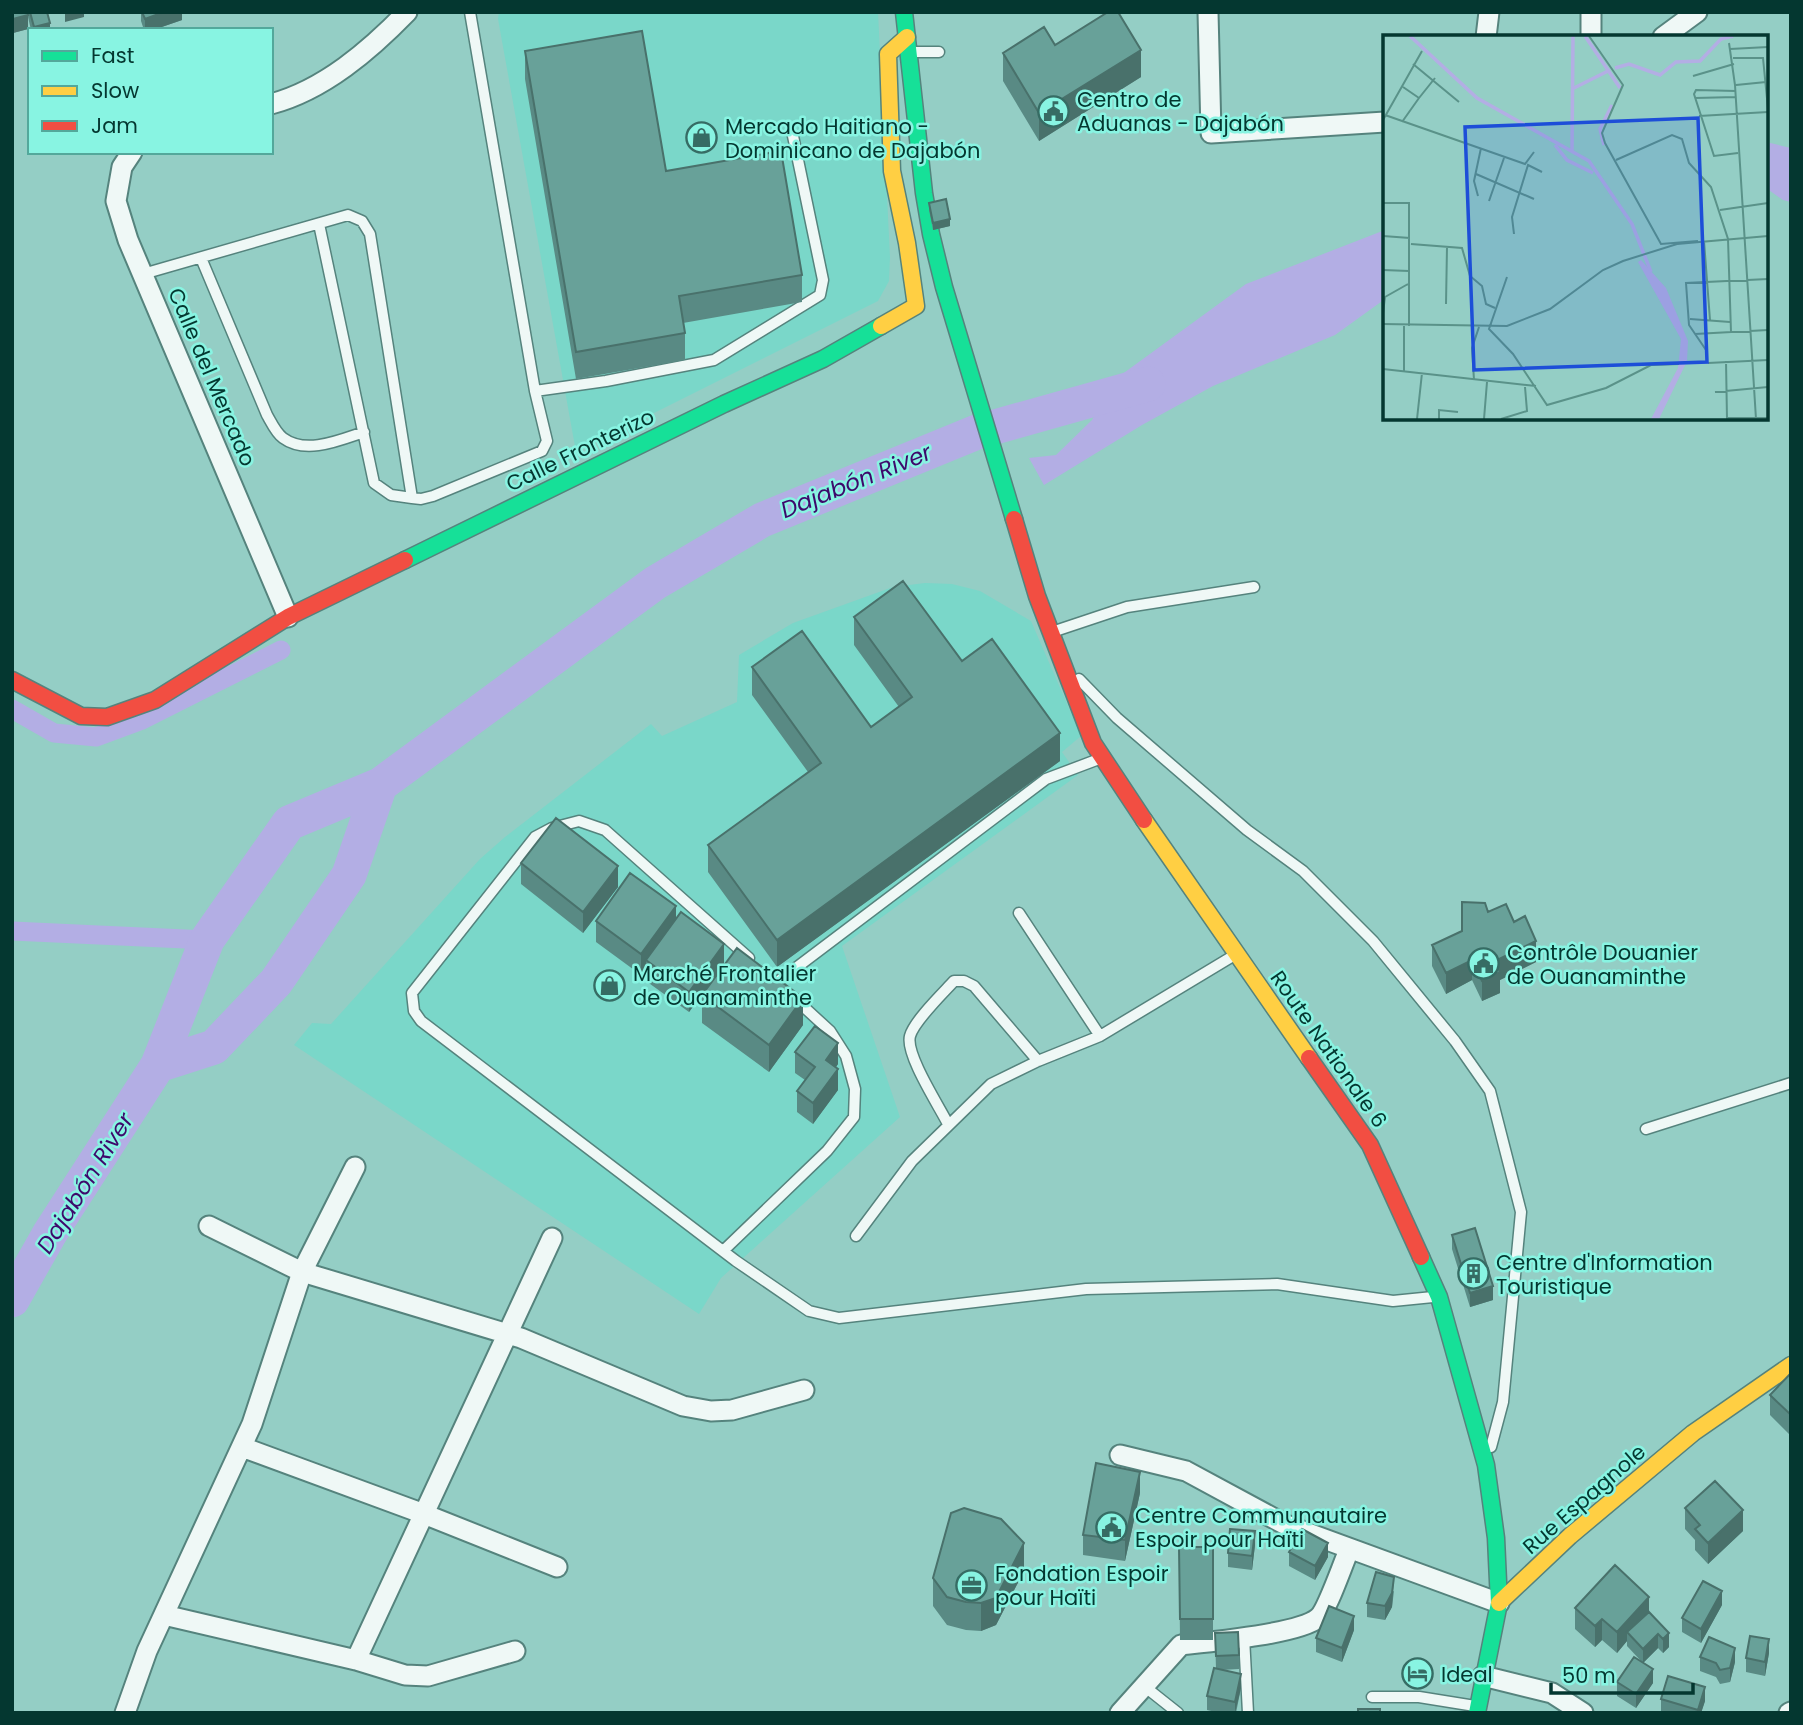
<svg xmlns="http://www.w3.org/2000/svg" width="1803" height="1725" viewBox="0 0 1803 1725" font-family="Poppins,sans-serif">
<rect width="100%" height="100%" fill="#94cec5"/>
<!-- built -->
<path fill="#7ad7c9" d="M499,12H878L890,257L889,281L878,301L576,452L498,19Z
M925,583L952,584L980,591L1031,621L1081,736L1062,752L1078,775L842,946L900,1117L721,1278L699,1314L294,1045L312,1023L331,1024L480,859L505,837L651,724L662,736L737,702L739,655L793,623L893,587Z"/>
<!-- water -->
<path fill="#b3aee4" d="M1766,142L1791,148V202L1783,200L1766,188Z
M1385,230V299L1335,335L1213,386L1142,425L1044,485L1029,458L1056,455L1092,420L1110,383L1246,284Z"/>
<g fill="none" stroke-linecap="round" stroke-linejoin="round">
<!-- canal -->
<path stroke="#b3aee4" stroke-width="19" d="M12,709L54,733L96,737L142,720L281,650
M12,931L207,940"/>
<!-- river -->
<path stroke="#b3aee4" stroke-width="35" d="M158,1065L214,1047L276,982L349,875L380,785
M12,1300L50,1233L158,1065L207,940L289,823L380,785L655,583L762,520L977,432L1148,384"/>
<defs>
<path id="lane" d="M912,52H939
M319,224L374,483L391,495L412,498
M201,258L267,415C271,422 276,433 283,438C306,455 340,440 364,432
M143,274L348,215L362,221L370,234L412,498L421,499L433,496L542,451L547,441L535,391L470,12
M535,391L606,381L714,360L820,295L823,280L793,136
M1055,631L1127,607L1254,587
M1079,679L1117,718L1247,830L1303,871L1373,941L1455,1041L1490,1091L1521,1212L1503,1402L1491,1447
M1019,913L1100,1036
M749,958L605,830L579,821L552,828L535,837L412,993L414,1011L421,1021L736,1261L809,1311L839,1318L1086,1289L1277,1284L1393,1301L1433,1297
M776,983L1046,779L1099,759
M948,1124C939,1106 905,1054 910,1036C914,1021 943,993 954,981H964L974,986L1038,1061
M1646,1129L1791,1083
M856,1236L912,1161L991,1084L1038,1061L1100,1036L1233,956
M723,1251L827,1151L854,1117L855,1089L846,1056L830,1031L794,998
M1244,1637L1248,1713
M1144,1686L1178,1713
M1372,1697H1419L1475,1706"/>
<path id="street" d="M1208,12L1211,133L1385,122
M1591,12V37
M1486,37L1489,12
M1663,37L1697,12
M271,104C324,90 370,50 407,12
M132,152L122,167L116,201L128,240L288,617
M355,1167L302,1272L521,1338L683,1406L711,1411L732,1410L804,1390
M242,1447L424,1514L557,1567
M1120,1455L1186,1471L1286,1525L1499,1603
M164,1615L356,1660L405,1675L428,1676L515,1651
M356,1660L552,1238
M1483,1676L1552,1693L1583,1713
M125,1713L147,1651L252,1424L302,1272L209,1226
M1120,1713L1181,1645C1209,1642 1299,1634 1318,1618C1327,1611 1343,1563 1349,1550
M1789,1713L1791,1712"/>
<path id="fast" d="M904,12L924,193L931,234L944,287L1014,519
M405,560L724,404L823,359L881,326
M1421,1257L1439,1297L1486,1465L1496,1538L1499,1603L1477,1713"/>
<path id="slow" d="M881,326L916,306L907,243L892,171L888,54L907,37
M1144,820L1309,1058
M1499,1603L1570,1536L1693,1433L1791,1365"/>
<path id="jam" d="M1014,519L1037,596L1093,743L1144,820
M12,680L81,716L107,717L155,700L288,617L405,560
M1309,1058L1370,1145L1421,1257"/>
</defs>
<!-- lane casing -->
<use href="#lane" stroke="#55837d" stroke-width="13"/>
<!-- street casing -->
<use href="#street" stroke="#55837d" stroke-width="23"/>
<!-- fast casing -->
<use href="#fast" stroke="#55837d" stroke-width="19"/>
<!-- slow casing -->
<use href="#slow" stroke="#55837d" stroke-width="19"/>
<!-- jam casing -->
<use href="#jam" stroke="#55837d" stroke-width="19"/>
<!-- lane -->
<use href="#lane" stroke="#eff8f6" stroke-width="10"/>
<!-- street -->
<use href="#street" stroke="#eff8f6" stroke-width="19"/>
<!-- fast -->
<use href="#fast" stroke="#16e098" stroke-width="16"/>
<!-- slow -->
<use href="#slow" stroke="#ffcf43" stroke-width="16"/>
<!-- jam -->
<use href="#jam" stroke="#f24e42" stroke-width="16"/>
</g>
<!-- wall -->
<path fill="#598a84" d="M12,12H47L50,30H31L28,17V29L13,33Z
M141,12H182V20L153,30H144L141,21Z
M1055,45L1141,77L1039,141L1003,81V53Z
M525,51L666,171L802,275V302L683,323L685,333V360L576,379L525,79Z
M929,203L950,226L933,230L929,210Z
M854,617L962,661L1060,761L777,967L708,872V845L808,772L752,695V667L871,727L899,707L854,645Z
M521,863L618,887L583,933L521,884Z
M1488,912L1514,922L1536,962L1500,980V993L1482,1001L1472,980L1446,994L1432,966V945L1462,931Z
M676,919L724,965L689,1012L646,981V968L641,975L596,942V921Z
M702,995L803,1025L769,1072L702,1023Z
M795,1052L838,1064L836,1067L838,1090L813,1124L797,1112V1091L805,1080L795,1073Z
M1452,1235L1493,1300L1470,1307L1452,1249Z
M1791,1373V1436L1770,1415V1395Z
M1140,1493L1125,1561L1083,1555V1535Z
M1685,1508L1743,1531L1708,1564L1695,1550V1540L1685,1529Z
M1255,1545L1252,1570L1228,1567V1553Z
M1179,1547H1213V1640H1180Z
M1289,1552L1328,1557L1315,1580L1289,1566Z
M1024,1571L996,1625L981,1631L966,1630L947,1625L933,1606V1578Z
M1394,1591L1392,1607L1385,1620L1367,1617V1603Z
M1722,1605L1701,1643L1682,1632V1618Z
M1575,1608L1649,1612L1669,1647L1663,1653L1658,1648L1643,1663L1653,1683L1636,1708L1617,1696V1682L1642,1662L1627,1646V1641L1617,1653L1602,1640L1595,1647L1575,1629Z
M1354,1630L1342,1662L1316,1652V1638Z
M1215,1633L1239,1655V1669L1221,1670L1241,1688L1236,1713H1220L1207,1710V1696L1216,1669Z
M1769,1653L1765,1676L1746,1672V1658Z
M1700,1657L1735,1662L1730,1682L1720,1684L1716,1677L1700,1671Z
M1661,1699L1705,1701L1701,1713H1661Z"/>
<!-- shaded-wall -->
<path fill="#49716b" d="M65,12H84V17L65,22Z
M164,12H182V20L153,30H145V19Z
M28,15V29L13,33V19Z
M50,23V30H34V27Z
M1141,50V77L1039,141V113Z
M950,219V226L933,230V223Z
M1060,733V761L777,967V940Z
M618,866V887L583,933V912Z
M676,906V927L646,960V968L641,975V954Z
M1536,941V962L1500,980V993L1482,1001V981L1495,961Z
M724,944V965L689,1012V992Z
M1472,960V980L1446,994V973Z
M803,998V1025L769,1072V1045Z
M838,1043V1064L826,1081V1060Z
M838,1069V1090L813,1124V1103Z
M1493,1286V1300L1470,1307V1293Z
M1140,1472V1493L1125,1561V1540Z
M1743,1510V1531L1708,1564V1543Z
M1255,1531V1545L1252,1570V1556Z
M1024,1543V1571L996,1625L981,1631V1603Z
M1328,1543V1557L1315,1580V1566Z
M1394,1577L1392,1607L1385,1620V1606Z
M1722,1591V1605L1701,1643V1629Z
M1649,1597V1618L1627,1632V1641L1617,1653V1632Z
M1354,1616V1630L1342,1662V1648Z
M1602,1619V1640L1595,1647V1626Z
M1669,1633V1647L1663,1653V1639Z
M1658,1634V1648L1643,1663V1649Z
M1769,1639V1653L1765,1676V1662Z
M1735,1648V1662L1730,1682V1668Z
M1653,1669V1683L1636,1708V1694Z
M1241,1674V1688L1235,1713V1702Z
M1705,1687V1701L1701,1713H1698Z"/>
<!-- building -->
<path fill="#68a199" stroke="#49716b" stroke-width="2" d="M12,12H27L28,15L13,19Z
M30,12H47L50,23L34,27Z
M142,12H164L145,19Z
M1108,12H1118L1141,50L1039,113L1003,53L1044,27L1055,45Z
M642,31L666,171L781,151L802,275L679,296L685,333L576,352L525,51Z
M946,199L950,219L933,223L929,203Z
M903,581L962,661L992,639L1060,733L777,940L708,845L821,763L752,667L802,631L871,727L912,697L854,617Z
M556,818L618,866L583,912L521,863Z
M630,873L676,906L641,954L596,921Z
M1462,902L1485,903L1488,912L1506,904L1514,922L1525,916L1536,941L1495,961L1500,972L1482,981L1472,960L1446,973L1432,945L1462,931Z
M681,912L724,944L689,992L646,960Z
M737,948L803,998L769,1045L702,995Z
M815,1026L838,1043L826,1060L838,1069L813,1103L797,1091L815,1067L795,1052Z
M1475,1228L1493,1286L1470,1293L1452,1235Z
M1791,1373V1415L1770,1395Z
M1096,1463L1140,1472L1125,1540L1083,1535Z
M1715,1481L1743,1510L1708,1543L1695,1529L1700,1525L1685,1508Z
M964,1508L1001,1519L1024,1543L996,1598L981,1603L966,1602L947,1597L933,1578L951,1513Z
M1230,1529L1255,1531L1252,1556L1228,1553Z
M1302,1529L1328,1543L1315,1566L1289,1552Z
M1179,1547H1213V1619H1180Z
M1615,1565L1649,1597L1617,1632L1602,1619L1595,1626L1575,1608Z
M1376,1572L1394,1577L1392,1593L1385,1606L1367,1603Z
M1703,1581L1722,1591L1701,1629L1682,1618Z
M1329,1606L1354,1616L1342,1648L1316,1638Z
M1649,1612L1669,1633L1663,1639L1658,1634L1643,1649L1627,1632Z
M1238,1632L1239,1655L1216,1656L1215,1633Z
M1750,1636L1769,1639L1765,1662L1746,1658Z
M1709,1637L1735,1648L1730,1668L1720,1670L1716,1663L1700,1657Z
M1634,1657L1653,1669L1636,1694L1617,1682Z
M1214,1668L1241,1674L1235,1702L1207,1696Z
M1668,1676L1705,1687L1698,1710L1661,1699Z
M1358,1709H1380V1713H1358Z"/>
<!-- icons -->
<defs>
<symbol id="civic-ring" viewBox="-11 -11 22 22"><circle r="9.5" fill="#88f4e2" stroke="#366c64" stroke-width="1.5"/><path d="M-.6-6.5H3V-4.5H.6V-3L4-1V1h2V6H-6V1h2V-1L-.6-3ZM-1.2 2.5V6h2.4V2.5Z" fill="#366c64"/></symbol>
<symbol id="shop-ring" viewBox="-11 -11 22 22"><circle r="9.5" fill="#88f4e2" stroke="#366c64" stroke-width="1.5"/><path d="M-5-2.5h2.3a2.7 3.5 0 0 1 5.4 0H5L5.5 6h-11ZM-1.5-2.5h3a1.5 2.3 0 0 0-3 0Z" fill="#366c64"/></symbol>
<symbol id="building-ring" viewBox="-11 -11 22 22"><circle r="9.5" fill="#88f4e2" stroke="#366c64" stroke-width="1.5"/><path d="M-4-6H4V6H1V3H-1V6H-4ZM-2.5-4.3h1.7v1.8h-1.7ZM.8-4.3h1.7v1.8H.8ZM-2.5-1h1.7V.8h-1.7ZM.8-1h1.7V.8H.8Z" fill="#366c64"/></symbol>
<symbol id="office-ring" viewBox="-11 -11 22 22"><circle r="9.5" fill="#88f4e2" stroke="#366c64" stroke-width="1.5"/><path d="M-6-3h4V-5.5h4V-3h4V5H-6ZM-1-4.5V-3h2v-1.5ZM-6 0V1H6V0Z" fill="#366c64"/></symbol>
<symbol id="hotel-ring" viewBox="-11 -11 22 22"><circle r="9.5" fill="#88f4e2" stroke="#366c64" stroke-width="1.5"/><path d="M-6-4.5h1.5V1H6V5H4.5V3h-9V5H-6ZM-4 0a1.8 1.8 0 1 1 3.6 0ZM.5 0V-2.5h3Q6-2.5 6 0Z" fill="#366c64"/></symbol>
</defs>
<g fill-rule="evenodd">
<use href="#civic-ring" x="1036" y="94" width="35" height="35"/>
<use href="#shop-ring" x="684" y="120" width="35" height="35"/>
<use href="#civic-ring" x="1466" y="946" width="35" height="35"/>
<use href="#shop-ring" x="592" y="968" width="35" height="35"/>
<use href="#building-ring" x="1456" y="1256" width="35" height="35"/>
<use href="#civic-ring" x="1094" y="1510" width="35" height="35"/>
<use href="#office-ring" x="954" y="1568" width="35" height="35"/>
<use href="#hotel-ring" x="1400" y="1656" width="35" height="35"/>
</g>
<g text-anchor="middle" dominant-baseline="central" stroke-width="5" stroke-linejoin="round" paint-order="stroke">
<!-- poi labels -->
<g font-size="21" fill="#043730" stroke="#88f4e2" text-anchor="start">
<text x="1077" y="99">Centro de<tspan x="1077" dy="24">Aduanas - Dajabón</tspan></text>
<text x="725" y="126">Mercado Haitiano -<tspan x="725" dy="24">Dominicano de Dajabón</tspan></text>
<text x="1507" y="952">Contrôle Douanier<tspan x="1507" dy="24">de Ouanaminthe</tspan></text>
<text x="633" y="973">Marché Frontalier<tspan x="633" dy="24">de Ouanaminthe</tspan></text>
<text x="1496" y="1262">Centre d'Information<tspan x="1496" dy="24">Touristique</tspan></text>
<text x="1135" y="1515">Centre Communautaire<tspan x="1135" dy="24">Espoir pour Haïti</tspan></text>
<text x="995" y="1573">Fondation Espoir<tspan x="995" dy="24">pour Haïti</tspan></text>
<text x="1441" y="1674">Ideal</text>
</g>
<!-- street labels -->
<g font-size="21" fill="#043730" stroke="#88f4e2">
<text transform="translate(212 377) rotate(67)">Calle del Mercado</text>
<text transform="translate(580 450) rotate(-26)">Calle Fronterizo</text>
<text transform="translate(1329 1049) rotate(55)">Route Nationale 6</text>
<text transform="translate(1584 1499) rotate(-41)">Rue Espagnole</text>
</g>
<!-- water labels -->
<g font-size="23" font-style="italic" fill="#3e096b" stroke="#88f4e2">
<text transform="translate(856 481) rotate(-22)">Dajabón River</text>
<text transform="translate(85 1183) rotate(-58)">Dajabón River</text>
</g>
</g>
<!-- overview -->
<g transform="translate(1383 35)">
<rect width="385" height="385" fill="#94cec5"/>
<path d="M258,225L283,253L305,306L304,326L276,384H268L295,333L298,304L255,227Z" fill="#b3aee4"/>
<path fill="none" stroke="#b3aee4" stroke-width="3.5" d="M27,1L94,63L206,126L249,189L268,237M202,1L237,53M232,33L246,29L277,40L293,27L317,26L338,4L350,1M189,54L227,35M172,110L184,125L210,138M221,110L217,94L229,70M189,116L190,1"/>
<path fill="none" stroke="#5a9289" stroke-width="2" d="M206,1L240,50L219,98L222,108L278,209L315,206M346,8L352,50L373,384M347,14L385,12M350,23H380L385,74M30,29L76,67M310,41L351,29M353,50L383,47M20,52L36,63L52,43M353,56L313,55L311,59L331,121L355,118M312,63L353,62M2,80L142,129L151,117M316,81L385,77M0,85L39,16M19,87L36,63M233,125L289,100L299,104L306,128L328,152L345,204L348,297M93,139L151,164M95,161L91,146L98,113M106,166L121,123M0,168H26V291M337,175L385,168M131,199L129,182L145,130L159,137M0,201L27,203M321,206L327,285M28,209L79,213L87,241L99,251L103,269L112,273M0,235L26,236M124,242L106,294L130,319L164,370L223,353L268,330L296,329M63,269L64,212M0,278L2,262L25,249M307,284L347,287M0,289L124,291L167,274L220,235L240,226L294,209L385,201M21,291V336M312,299L385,295M323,315L306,290L303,248L385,244M343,326L344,384M325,328L385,325M0,334L153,351M91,345L89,313L96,292M332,357L385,352M344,383H385M34,384L39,338M56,384V375L75,377M101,384L104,347M118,384L144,376L142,352"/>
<path fill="#1d4ed8" fill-opacity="0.15" stroke="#1d4ed8" stroke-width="3.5" d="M315,83L324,327L91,335L82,92Z"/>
<rect width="385" height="385" fill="none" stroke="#043730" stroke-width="3.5"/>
</g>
<!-- border -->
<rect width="1803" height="1725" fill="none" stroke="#043730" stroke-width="28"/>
<!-- legend -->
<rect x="28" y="28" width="245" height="126" fill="#88f4e2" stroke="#53a89b" stroke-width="2"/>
<rect x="42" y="51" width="35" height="10" fill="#16e098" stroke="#53a89b" stroke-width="2"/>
<text x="91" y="63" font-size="21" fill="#043730">Fast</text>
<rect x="42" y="86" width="35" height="10" fill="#ffcf43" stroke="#53a89b" stroke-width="2"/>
<text x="91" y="98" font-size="21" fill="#043730">Slow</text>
<rect x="42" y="121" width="35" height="10" fill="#f24e42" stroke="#53a89b" stroke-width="2"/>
<text x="91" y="133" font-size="21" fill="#043730">Jam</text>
<!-- scale -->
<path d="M1551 1683v10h142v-10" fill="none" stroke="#043730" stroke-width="3.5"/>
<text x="1562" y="1683" font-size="21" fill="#043730" stroke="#88f4e2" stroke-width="5" paint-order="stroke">50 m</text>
</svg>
